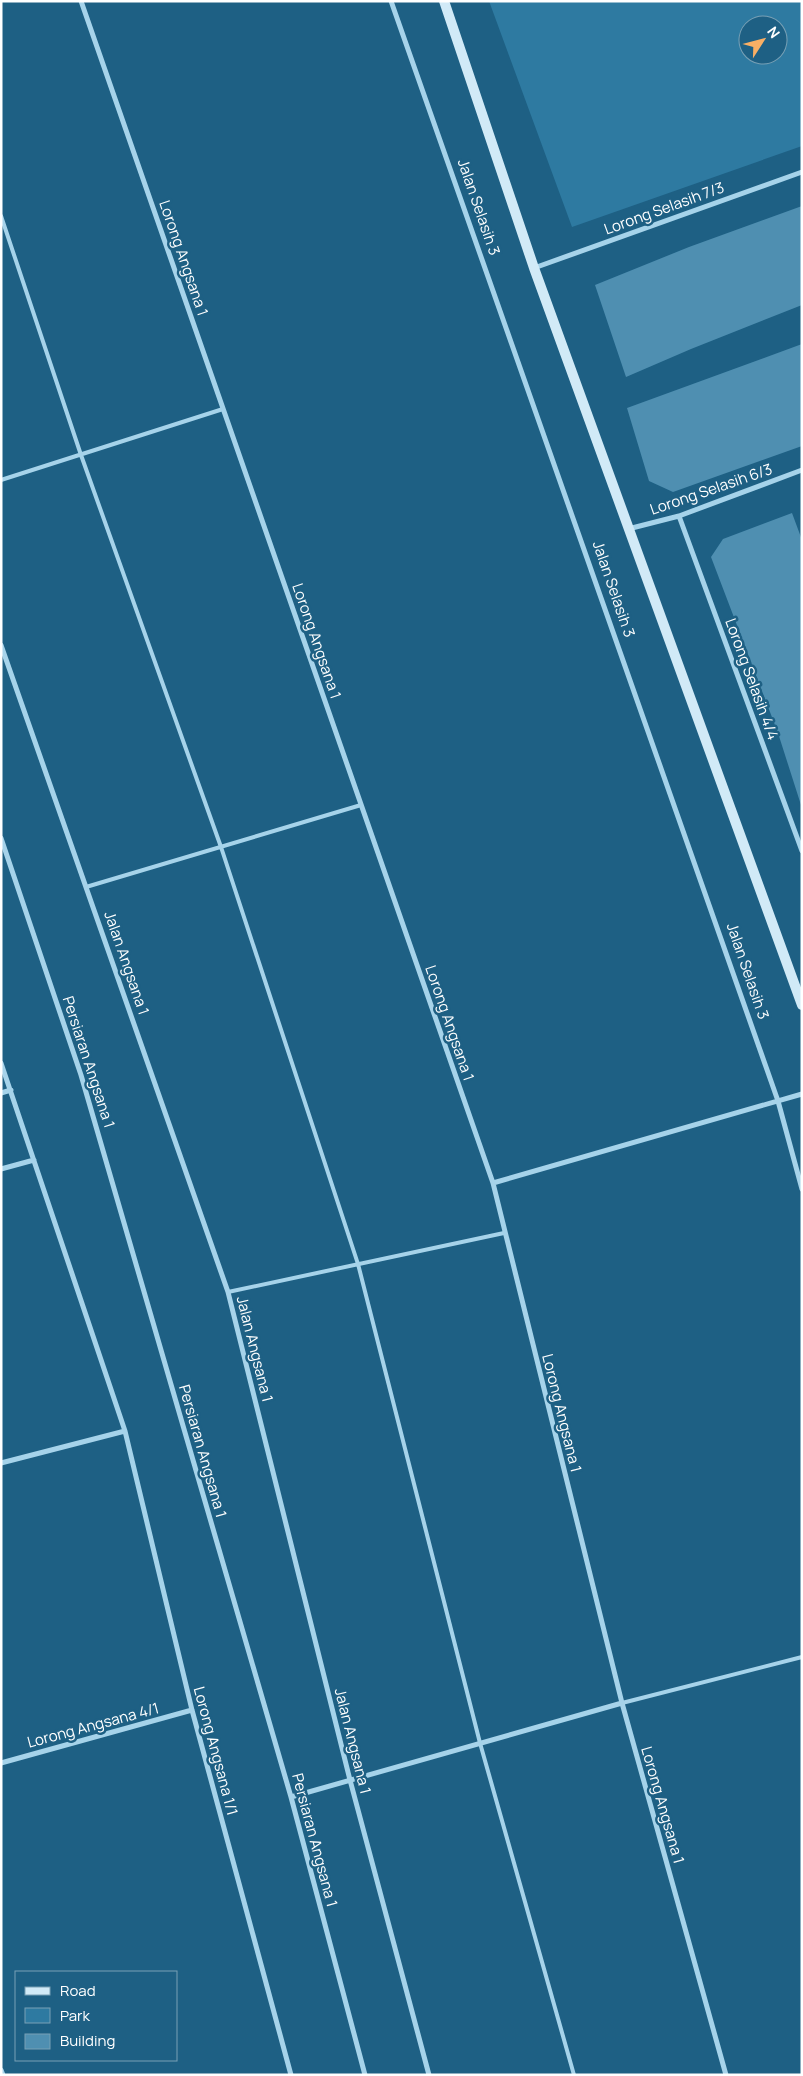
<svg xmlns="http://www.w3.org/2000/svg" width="803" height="2076" viewBox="0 0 803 2076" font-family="Manrope,sans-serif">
<rect width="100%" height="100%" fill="#1e6084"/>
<!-- green -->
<path fill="#2e7aa1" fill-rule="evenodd" d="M489,1H802V146L572,227ZM748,25H778V55H748Z"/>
<!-- building -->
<path fill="#4f8fb1" d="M802,206V305L691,349L626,377L595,285L689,247Z
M802,344V446L673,492L649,481L627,408Z
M792,513L802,540L801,805L778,733L711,557L723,539Z"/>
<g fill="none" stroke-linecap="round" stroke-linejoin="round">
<!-- lane -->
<path stroke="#a6d3ea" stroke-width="4" d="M1,216L81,455L221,847L358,1264L480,1743L574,2075
M1,480L223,409
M86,887L361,805
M228,1292L504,1233
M622,1703L802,1657"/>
<!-- street -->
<path stroke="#a6d3ea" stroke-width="5" d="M81,1L493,1183L622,1703L726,2075
M391,1L778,1101L802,1189
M534,268L802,172
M679,516L802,851
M628,529L679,516L802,470
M1,645L228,1292L350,1780L429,2075
M1,838L81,1075L291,1797L365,2075
M1,1063L125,1431L192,1710L291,2075
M1,1093L11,1090
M1,1169L34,1160
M493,1183L802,1094
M1,1463L125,1431
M1,1763L192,1710
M291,1797L622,1703
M1,2070L3,2075"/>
<!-- secondary -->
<path stroke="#d1eaf7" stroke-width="10" d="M444,1L534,268L802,1005"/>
</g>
<g text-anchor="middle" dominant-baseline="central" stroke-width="5" stroke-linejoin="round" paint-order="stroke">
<!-- street labels -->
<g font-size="15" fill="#fff" stroke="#1e6084">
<text transform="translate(479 207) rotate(71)">Jalan Selasih 3</text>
<text transform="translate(664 208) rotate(-20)">Lorong Selasih 7/3</text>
<text transform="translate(184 258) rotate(71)">Lorong Angsana 1</text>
<text transform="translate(711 489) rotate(-19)">Lorong Selasih 6/3</text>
<text transform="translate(614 589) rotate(71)">Jalan Selasih 3</text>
<text transform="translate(317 641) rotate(71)">Lorong Angsana 1</text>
<text transform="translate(752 679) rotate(70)">Lorong Selasih 4/4</text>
<text transform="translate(127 963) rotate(71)">Jalan Angsana 1</text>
<text transform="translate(748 971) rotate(71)">Jalan Selasih 3</text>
<text transform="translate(450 1023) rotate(71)">Lorong Angsana 1</text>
<text transform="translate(89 1062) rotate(72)">Persiaran Angsana 1</text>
<text transform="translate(255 1349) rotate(76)">Jalan Angsana 1</text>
<text transform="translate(562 1413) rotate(76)">Lorong Angsana 1</text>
<text transform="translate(203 1451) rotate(74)">Persiaran Angsana 1</text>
<text transform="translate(93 1725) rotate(-15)">Lorong Angsana 4/1</text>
<text transform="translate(353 1741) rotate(76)">Jalan Angsana 1</text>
<text transform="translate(216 1751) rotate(75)">Lorong Angsana 1/1</text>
<text transform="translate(663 1805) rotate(74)">Lorong Angsana 1</text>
<text transform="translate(315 1840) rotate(75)">Persiaran Angsana 1</text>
</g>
</g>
<!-- border -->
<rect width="803" height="2076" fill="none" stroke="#ffffff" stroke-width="5"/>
<!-- legend -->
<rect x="15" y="1971" width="162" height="90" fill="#1e6084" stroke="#78a0b5"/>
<rect x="25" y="1987" width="25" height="8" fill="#d1eaf7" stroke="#78a0b5"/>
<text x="60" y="1996" font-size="15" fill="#ffffff">Road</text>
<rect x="25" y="2008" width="25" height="15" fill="#2e7aa1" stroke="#78a0b5"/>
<text x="60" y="2021" font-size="15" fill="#ffffff">Park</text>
<rect x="25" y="2034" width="25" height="15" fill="#4f8fb1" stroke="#78a0b5"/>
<text x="60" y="2046" font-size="15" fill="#ffffff">Building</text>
<!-- north arrow -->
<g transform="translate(763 40) rotate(54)"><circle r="24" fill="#1e6084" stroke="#78a0b5"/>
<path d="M0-4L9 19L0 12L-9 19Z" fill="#f8af65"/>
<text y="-8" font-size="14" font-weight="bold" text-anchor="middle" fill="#ffffff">N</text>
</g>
</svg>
